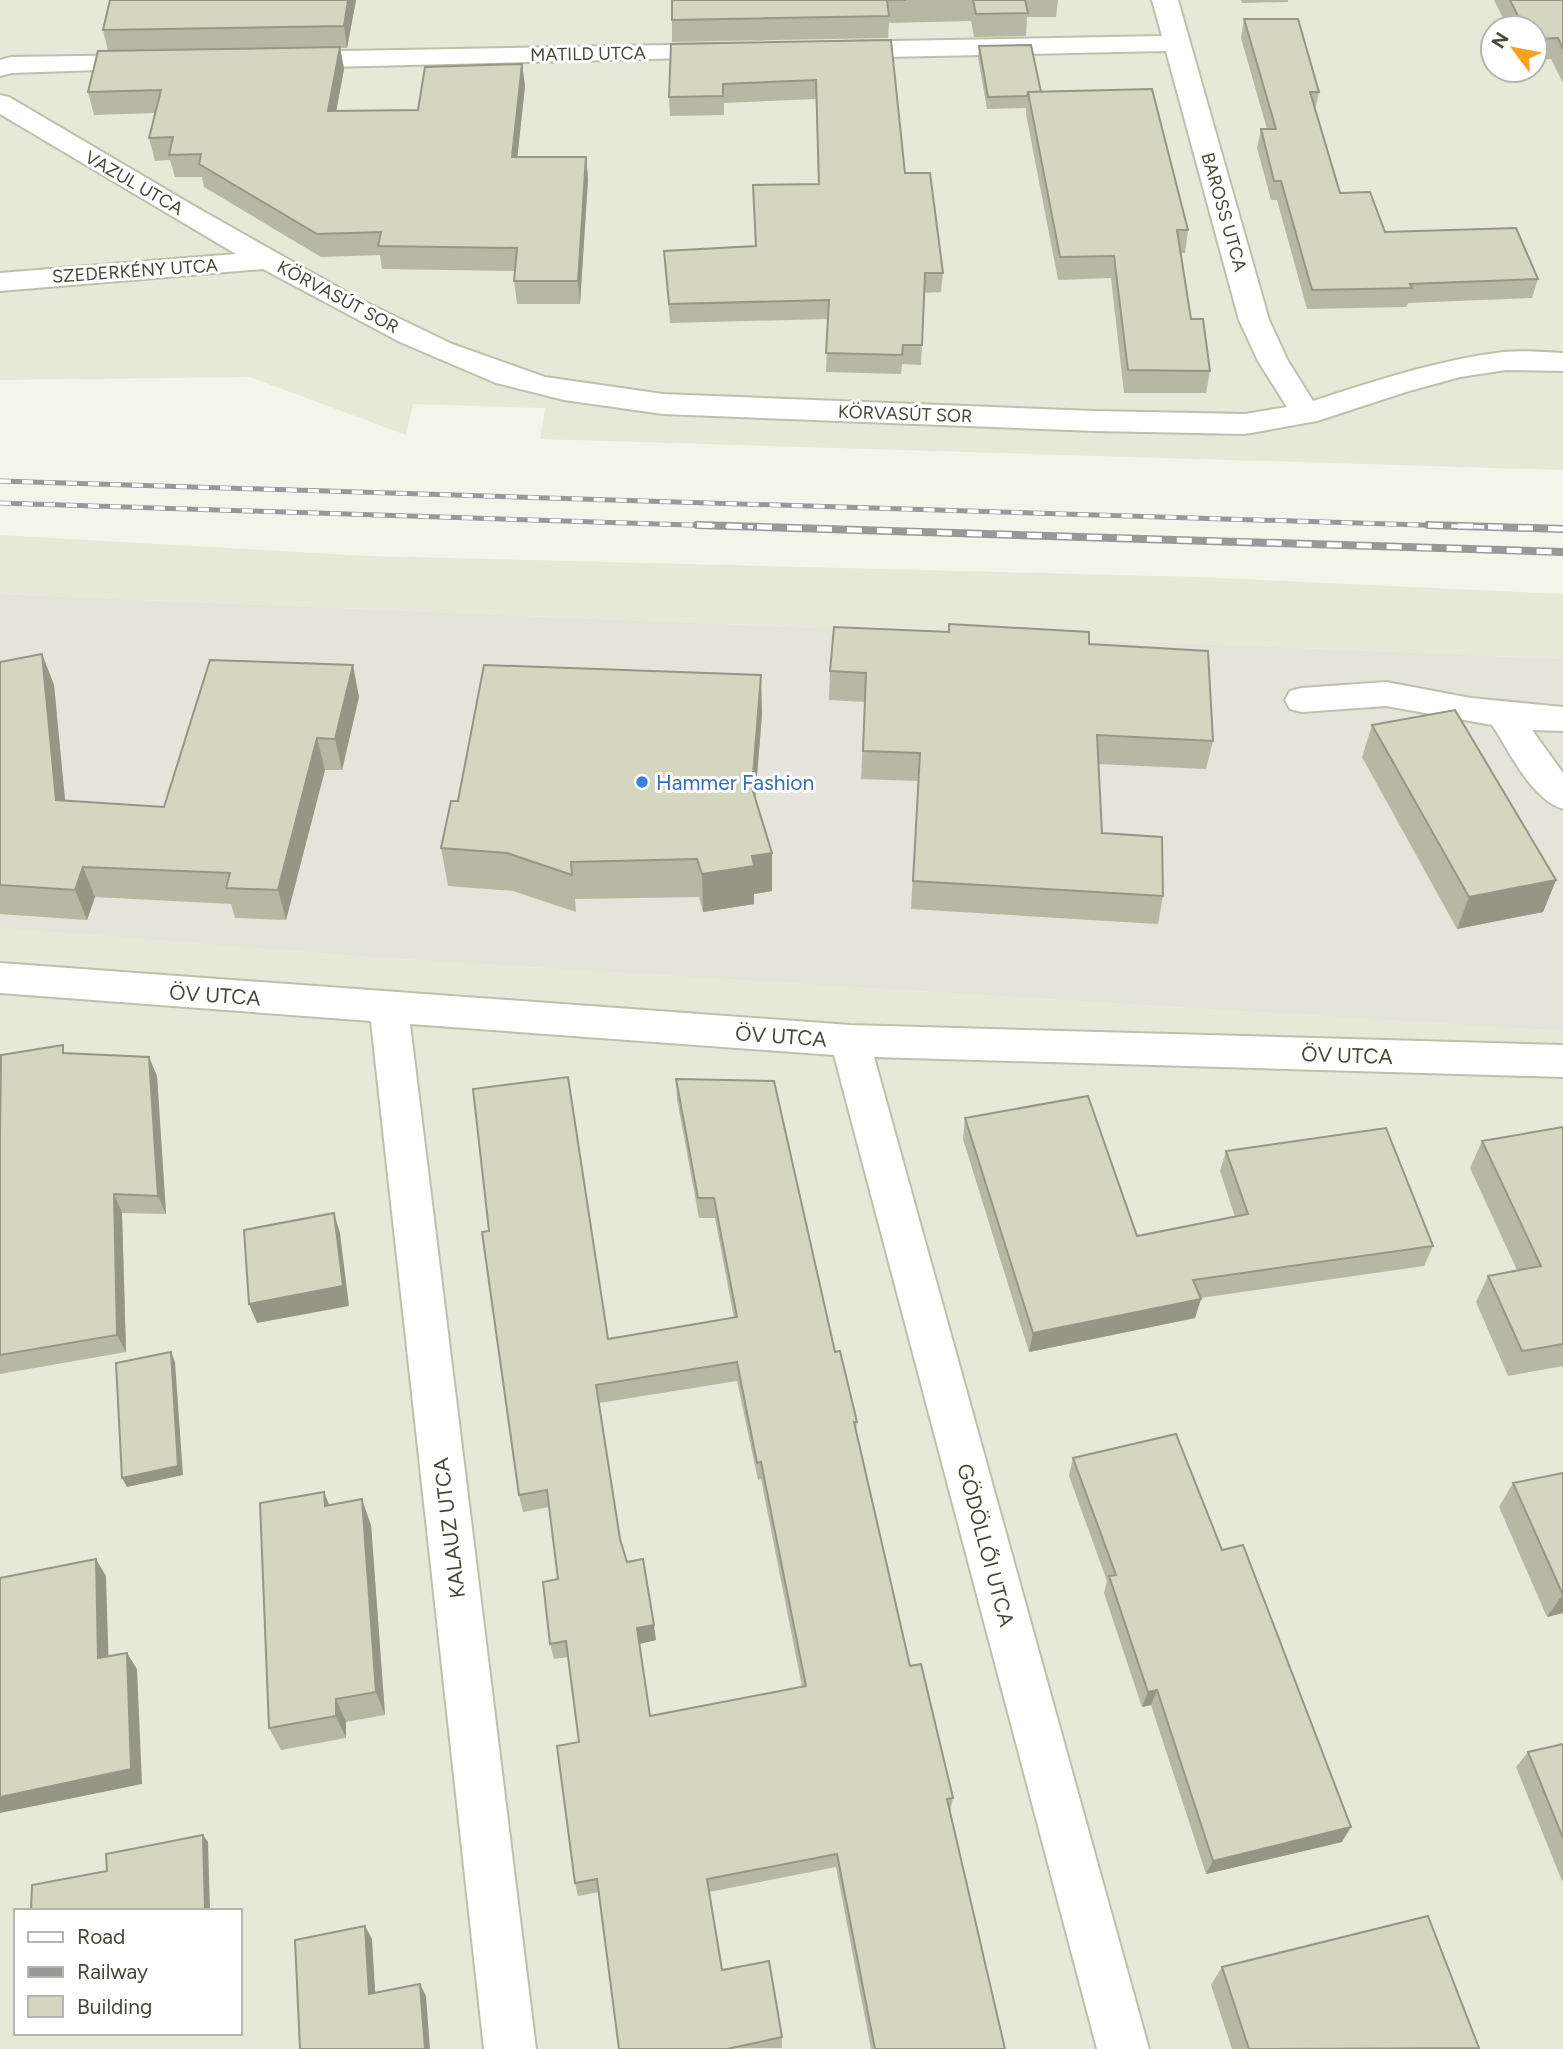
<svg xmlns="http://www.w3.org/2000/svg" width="1563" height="2049" viewBox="0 0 1563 2049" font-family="Figtree,sans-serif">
<rect width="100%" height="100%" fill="#f3f4ea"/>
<!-- residential -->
<path fill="#e6e8d8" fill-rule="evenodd" d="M0,0H1563V470L540,439L545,408L413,404L406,435L250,377L0,380ZM1493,28H1535V70H1493Z
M0,535L367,556L1197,577L1563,594V659L0,594Z
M0,928L383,958L1563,1031V2049H0ZM16,1911H240V2033H16Z"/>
<!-- industrial -->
<path fill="#e4e4db" d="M0,594L1563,659V1031L383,958L0,928Z"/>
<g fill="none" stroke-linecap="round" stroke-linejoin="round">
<defs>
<path id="minor" d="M1152,0H1178L1269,320L1288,361L1313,401C1375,381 1438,360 1503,352C1522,350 1543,352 1563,353V371L1506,370L1460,377L1409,391L1317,421L1245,434L1095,431L663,414L564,400L496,383L400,342L263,269L0,291V273L236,254L0,114V95L9,97L201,210L357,298L452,344L545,377L663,394L1095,411L1245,414L1287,407L1258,361L1239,320L1166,51L838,58L829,55L825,50L829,45L838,42L1162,36Z
M722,44L731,47L735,52L731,57L289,68L280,65L276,60L280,55L289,52Z
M148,55L157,58L161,63L157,68L12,73L0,76V60L11,57Z
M1386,682L1471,698L1563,707V731L1532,730L1563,773V809C1531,799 1510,752 1492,725L1386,706L1302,712L1290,709L1285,700L1290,691L1302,688Z
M0,963L850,1025L1563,1045V1077L874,1057L1149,2049H1097L834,1055L410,1024L536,2049H484L371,1021L0,993Z"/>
</defs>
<!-- minor casing -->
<use href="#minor" stroke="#bec0ac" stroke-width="4"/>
<!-- minor -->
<use href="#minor" fill="#fff" fill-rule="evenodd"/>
<defs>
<path id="rail-far1" d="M0,481L1485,527
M0,503L753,527"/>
<path id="rail" d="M697,525L1563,552
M1428,525L1563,529"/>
</defs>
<!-- rail-far1 casing -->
<use href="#rail-far1" stroke="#989898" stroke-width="5"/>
<!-- rail casing -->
<use href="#rail" stroke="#989898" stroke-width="8"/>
<!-- rail-far1 -->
<use href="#rail-far1" stroke="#fff" stroke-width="3.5" stroke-dasharray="11" stroke-linecap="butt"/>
<!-- rail -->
<use href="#rail" stroke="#fff" stroke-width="5" stroke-dasharray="15" stroke-linecap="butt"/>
</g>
<!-- wall -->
<path fill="#b7b8a4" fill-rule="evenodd" d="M110,0H356L347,48H340L344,69L336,111L418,110L522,64L525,86L517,157H586L588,179L580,304H517L514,281L515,271L382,269L380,255L321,257L204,187L202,177H175L170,160L155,161L149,138L155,113L94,115L88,92L108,51L103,30Z
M672,0H1058L1056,17H1027L1026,36L974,37L971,21L889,23L888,38L672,42Z
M1241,0H1288V2L1242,3Z
M1494,0H1563V83L1551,59L1535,60V28H1508Z
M1244,19L1319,92L1315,110L1340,193L1385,232L1538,279L1532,298L1408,303L1406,307L1307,309L1277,200H1271L1257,148L1261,129H1267L1241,38Z
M891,40L905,173L943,273L941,292L924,293L921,365L902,364L901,374L826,372L828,319L670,323L664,251L755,246L753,185L818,184L816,99L724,103V115L670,116L669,97Z
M979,46L1041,92L1188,230L1185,253H1180L1191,319L1210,371L1206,393H1124L1111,278L1058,280L1026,114V108L987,109L978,57Z
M1089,644L1213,741L1206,769L1098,764L1102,833L1163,896L1158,924L911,909L918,781L861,779L865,702L829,700L830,671Z
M42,654L54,685L65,801L164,807L359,697L342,770H325L286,920L235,918L231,904L95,897L87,920L0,914V662Z
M762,714L755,797L772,853V891L754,894V904L703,912L699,897L575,899L576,912L513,891L448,886L441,848L458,801Z
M1372,725L1556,880L1543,912L1457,929L1362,757Z
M67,1054L157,1076L166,1214L122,1213L126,1352L0,1374V1132Z
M676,1079L835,1352L857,1422L856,1430L910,1666L953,1798L950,1812L1005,2049H871L836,1867L709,1892L722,1970L782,2037V2048L619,2049L599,1892L578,1896L575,1883L579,1742L568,1657L554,1659L550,1644L558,1579L549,1507L523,1512L519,1495L489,1231L608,1339L734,1318L715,1218H699L677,1099ZM737,1381L758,1480L761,1479L802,1687L650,1716L639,1644L656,1640L627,1562L620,1539L599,1403Z
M965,1118L1137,1236L1235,1217L1220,1171L1226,1151L1433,1246L1424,1266L1200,1298L1195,1318L1029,1352L963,1139Z
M1563,1127V1366L1508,1376L1476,1302L1488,1276L1517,1270L1470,1168L1482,1141Z
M1073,1458L1222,1550L1342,1842L1206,1874L1151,1705L1142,1707L1104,1593L1107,1581L1069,1476Z
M1563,1473V1613L1547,1617L1499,1507L1513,1483Z
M324,1492L329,1505L371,1525L385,1715L346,1722V1738L281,1750L269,1728Z
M1563,1744V1881H1562L1516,1767L1528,1752Z
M1222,1967L1479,2049H1232L1211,1985Z"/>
<!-- shaded-wall -->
<path fill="#959686" d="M348,0H356L347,48L344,26Z
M340,47L344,69L332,134L328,111Z
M522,64L525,86L515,180L512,157Z
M586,157L588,179L580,304L578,281Z
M42,654L54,685L68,831L56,800Z
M353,665L359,697L342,770L335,739Z
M761,675L762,714L753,826L752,788Z
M317,738L325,770L286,920L278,890Z
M772,853V891L754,894V904L703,912L702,874L752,856Z
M83,867L95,897L87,920L75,890Z
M1556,880L1543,912L1457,929L1469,897Z
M149,1057L157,1076L166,1214L158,1196Z
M114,1194L122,1213L126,1352L117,1335Z
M334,1213L340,1233L349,1306L257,1323L249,1304Z
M1201,1299L1195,1318L1029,1352L1033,1333Z
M171,1352L175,1362L183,1475L127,1487L122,1478Z
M324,1492L334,1518L325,1506Z
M362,1499L371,1525L385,1715L376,1692Z
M96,1559L106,1576L109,1674L98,1658Z
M1563,1594V1613L1547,1617Z
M654,1625L656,1640L639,1644L637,1628Z
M127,1653L137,1669L142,1784L0,1813V1797Z
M1157,1690L1151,1705L1142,1707L1148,1692Z
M336,1699L346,1722V1738L336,1716Z
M1351,1827L1342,1842L1206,1874L1213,1861Z
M203,1835L208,1842L210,1911H205Z
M365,1926L372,1939L376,2006L369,1994Z
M420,1984L426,1996L430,2049H425Z"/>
<!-- building -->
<path fill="#d5d6bf" stroke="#959686" stroke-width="2" fill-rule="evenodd" d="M110,0H348L344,26L103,30Z
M672,0H906H887L889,16L672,20Z
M973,0H1025L1028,13L976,14Z
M1510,0H1563V49L1558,38L1535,39V28H1524Z
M1244,19H1298L1319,92H1310L1340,193L1370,192L1385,232L1516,228L1538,279L1410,284L1412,288L1312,290L1281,181H1274L1261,129H1276Z
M891,40L905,173H930L943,273H925L922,345H903L902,355L826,353L829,300L669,304L664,251L756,246L753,185L819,184L816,80L723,84V96L669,97L671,44Z
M1031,45L1041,92H1028L1027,96L988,97L979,46Z
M340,47L328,111L418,110L425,67L522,64L512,157H586L578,281H514L517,248L378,246L381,232L317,234L199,164L201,154L169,155L173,137L149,138L161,90L88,92L98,51Z
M1152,89L1188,230H1177L1191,319H1203L1210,371L1128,370L1114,256L1060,257L1028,92Z
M949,624L1089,632V644L1208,651L1213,741L1097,735L1102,833L1162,837L1163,896L913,881L920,753L863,751L866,673L830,671L834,627L949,632Z
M42,654L56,800L164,807L210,660L353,665L335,739L317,738L278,890L226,888L230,873L83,867L75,890L0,885V662Z
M484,665L761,675L752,788L772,853L752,856L754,866L702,874L697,859L571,862L572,875L507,853L441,848L451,801H458Z
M1455,710L1556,880L1469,897L1372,725Z
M63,1045V1053L149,1057L158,1196L114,1194L117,1335L0,1355V1132L1,1055Z
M568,1077L608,1339L737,1317L714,1198H698L676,1079L774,1081L835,1352L840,1351L857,1422H854L910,1666L921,1664L953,1798L947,1799L1005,2049H875L837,1854L707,1879L722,1970L769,1961L782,2037L727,2049H619L597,1879L575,1883L557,1746L579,1742L566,1641L550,1644L543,1582L558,1579L547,1490L519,1495L482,1232L489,1231L473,1089ZM737,1362L757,1463L761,1462L806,1686L650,1716L637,1628L654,1625L643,1559L627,1562L620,1539L596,1385Z
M1088,1096L1137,1236L1248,1214L1226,1151L1386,1128L1433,1246L1193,1280L1201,1299L1033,1333L965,1118Z
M1563,1127V1344L1522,1351L1488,1276L1541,1266L1482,1141Z
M334,1213L343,1286L249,1304L244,1230Z
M171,1352L178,1466L122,1478L116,1363Z
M1176,1434L1222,1550L1243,1545L1351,1827L1213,1861L1157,1690L1148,1692L1109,1576L1116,1575L1073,1458Z
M1563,1473V1595L1513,1483Z
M324,1492L325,1506L362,1499L376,1692L336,1699V1716L269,1728L260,1503Z
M96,1559L98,1658L127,1653L131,1769L0,1797V1578Z
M1563,1744V1838L1528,1752Z
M203,1835L205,1911H31L32,1885L107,1871L106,1854Z
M1428,1916L1479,2048L1249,2049L1222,1967Z
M365,1926L369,1994L420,1984L425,2049H300L295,1940Z"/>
<!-- markers -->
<circle fill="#3f7fe0" stroke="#fff" stroke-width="2.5" cx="642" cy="782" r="7"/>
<g text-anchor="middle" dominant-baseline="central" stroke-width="6" stroke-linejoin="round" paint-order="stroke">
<!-- far-street labels -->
<g font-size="18" fill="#474838" stroke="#fff">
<text transform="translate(588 54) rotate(-1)">MATILD UTCA</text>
<text transform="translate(134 183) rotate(30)">VAZUL UTCA</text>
<text transform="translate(1224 212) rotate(74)">BAROSS UTCA</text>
<text transform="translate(135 271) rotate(-4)">SZEDERKÉNY UTCA</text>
<text transform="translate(338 297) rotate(28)">KÖRVASÚT SOR</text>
<text transform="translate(905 414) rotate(2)">KÖRVASÚT SOR</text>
</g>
<!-- shop labels -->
<g font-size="21" fill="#366cbe" stroke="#fff" text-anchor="start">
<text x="656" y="782">Hammer Fashion</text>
</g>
<!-- street labels -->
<g font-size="21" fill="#474838" stroke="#fff">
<text transform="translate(215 995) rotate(4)">ÖV UTCA</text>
<text transform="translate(781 1036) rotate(4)">ÖV UTCA</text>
<text transform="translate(1347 1055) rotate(2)">ÖV UTCA</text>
<text transform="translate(449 1528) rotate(-97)">KALAUZ UTCA</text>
<text transform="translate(986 1545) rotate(75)">GÖDÖLLŐI UTCA</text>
</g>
</g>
<!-- legend -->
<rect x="14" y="1909" width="228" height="126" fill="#ffffff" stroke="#b5b6af" stroke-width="2"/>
<rect x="28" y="1932" width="35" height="10" fill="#ffffff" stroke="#b5b6af" stroke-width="2"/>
<text x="77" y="1944" font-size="21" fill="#474838">Road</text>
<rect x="28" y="1967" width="35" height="10" fill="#989898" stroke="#b5b6af" stroke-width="2"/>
<text x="77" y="1979" font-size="21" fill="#474838">Railway</text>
<rect x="28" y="1996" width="35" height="21" fill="#d5d6bf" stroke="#b5b6af" stroke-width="2"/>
<text x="77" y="2014" font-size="21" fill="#474838">Building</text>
<!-- north arrow -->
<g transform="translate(1514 49) rotate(302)"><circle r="33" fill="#ffffff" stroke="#b5b6af" stroke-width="2"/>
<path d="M0-5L12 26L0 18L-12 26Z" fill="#f5a021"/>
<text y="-10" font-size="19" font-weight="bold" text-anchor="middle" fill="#474838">N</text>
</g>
</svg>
